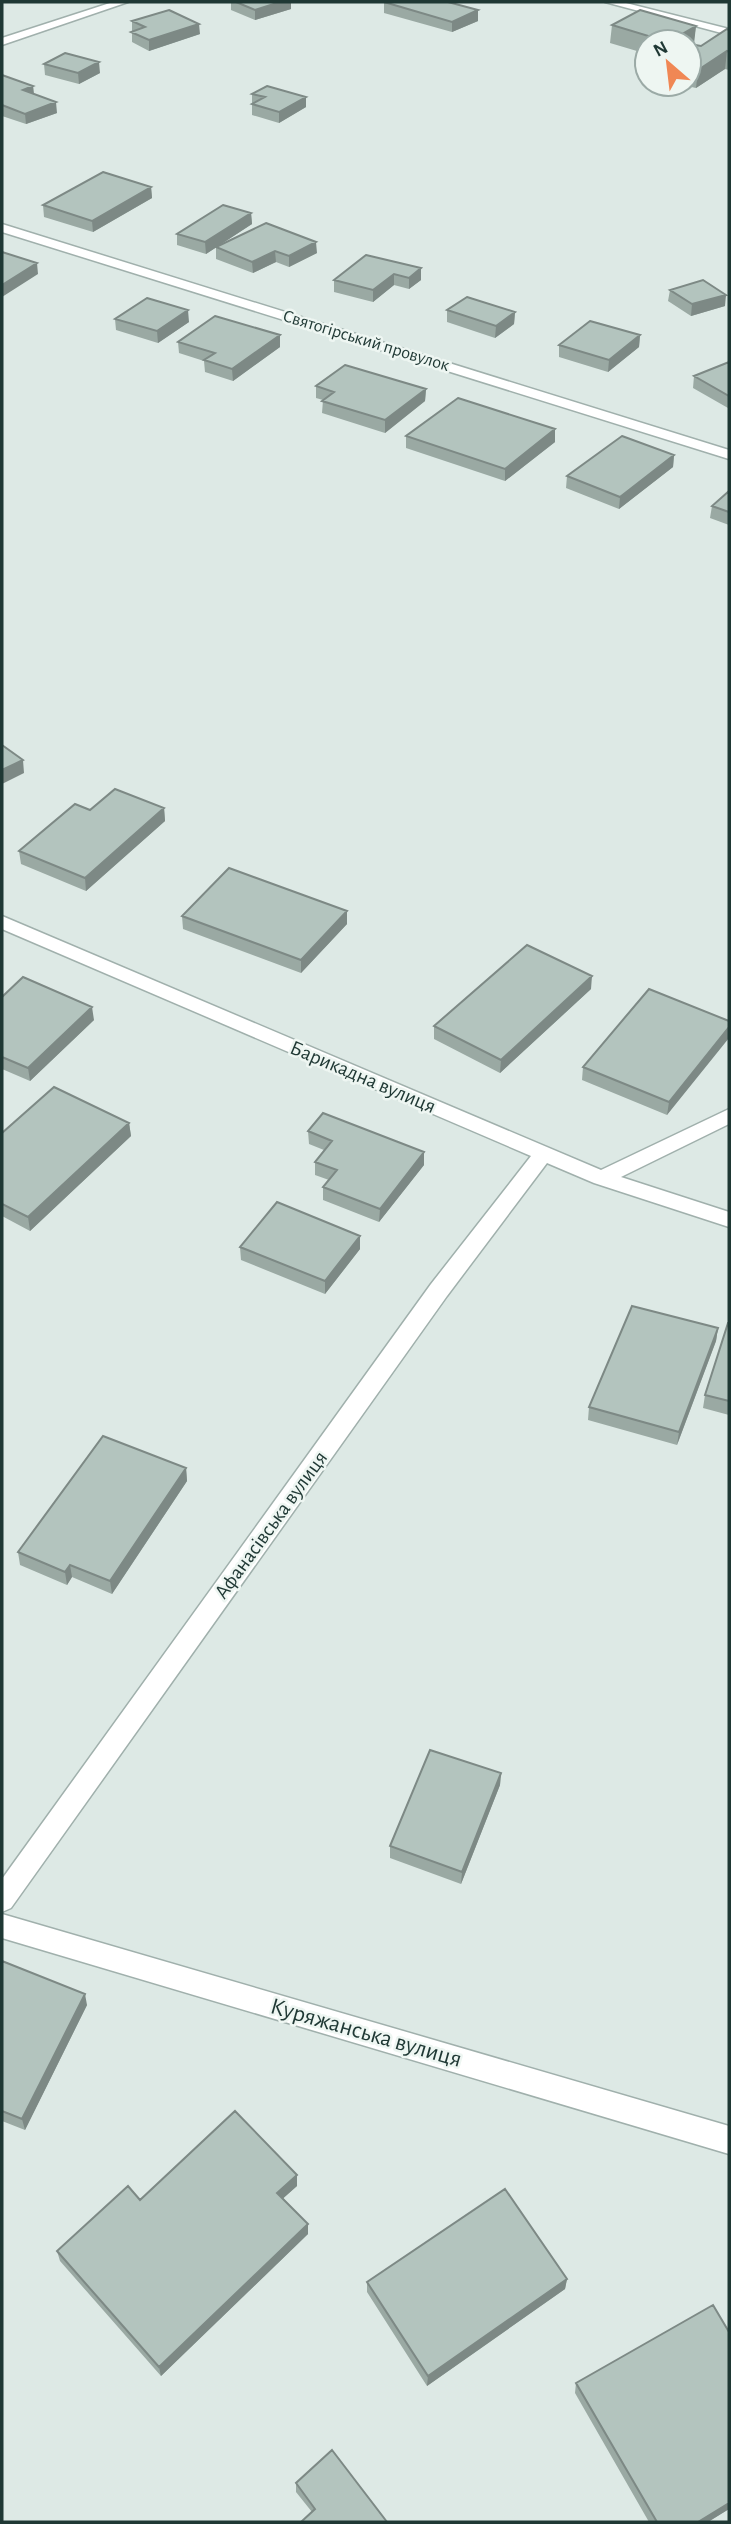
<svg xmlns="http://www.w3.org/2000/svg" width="731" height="2524" viewBox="0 0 731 2524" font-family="'Alegreya Sans',sans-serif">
<rect width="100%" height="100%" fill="#dde9e5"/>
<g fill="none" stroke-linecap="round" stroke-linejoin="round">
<defs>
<path id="minor" d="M113,2H128L2,45V38Z
M605,2H622L729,29V35Z
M2,224L729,450V459L2,232Z
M2,916L601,1170L729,1109V1124L621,1177L729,1212V1227L594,1183L547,1163L447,1296L11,1908L2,1912V1879L431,1284L531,1156L2,929Z
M2,1914L729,2126V2154L2,1938Z"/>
</defs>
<!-- minor casing -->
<use href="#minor" stroke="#a0b0ac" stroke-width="3"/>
<!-- minor -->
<use href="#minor" fill="#fff" fill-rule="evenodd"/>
</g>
<!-- wall -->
<path fill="#9aa9a3" d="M231,2H291V9L255,20L231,10Z
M384,2L478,10V21L452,32L384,13Z
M132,21L200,34L149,51L132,42Z
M612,25L696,26L693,45L701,46L729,30V70L725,69L696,88L678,84H689V42H647V54L610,43Z
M44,64L100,73L79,84L45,75Z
M2,75L33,86L34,94L57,113L26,124L2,116Z
M252,94L306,107L279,123L252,115Z
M151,187L152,198L93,232L44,217L43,205Z
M251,213L252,224L206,254L177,245V234Z
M216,247L317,253L289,267L276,262L253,273L216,259Z
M421,268V280L409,289L394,285L373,302L334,292V280Z
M670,290L725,306L691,316L668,301Z
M447,310L515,312L514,324L495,338L447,322Z
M115,319L189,322L158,343L116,330Z
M640,335L639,347L608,372L559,357V345Z
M178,342L280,347L233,381L205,372L204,361L179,353Z
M729,362V408H728L693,388L694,376Z
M316,386L426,389L425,401L385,433L322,413L323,400L316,398Z
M406,436L555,442L505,481L406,448Z
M674,455L673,467L619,509L566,488L567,476Z
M729,491V525L710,518L712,506Z
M164,808L165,821L86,891L21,864L19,851L90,810Z
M347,911V924L301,973L183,929L182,916Z
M591,989L500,1073L434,1039V1026Z
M2,997L94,1020L30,1081L2,1069Z
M729,1021L667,1115L582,1080L583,1067Z
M129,1123L131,1136L30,1231L2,1216V1133Z
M308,1131L424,1165L379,1222L323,1200V1187L329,1180L315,1175V1162L324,1150L309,1144Z
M240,1247L360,1249L325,1294L241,1260Z
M729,1323V1415L703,1408L705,1395Z
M718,1328L716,1341L677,1445L588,1420L589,1407Z
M186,1468L187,1481L112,1594L72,1577L67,1585L20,1565L18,1552Z
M501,1773L500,1785L461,1884L390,1858V1846Z
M2,1961L87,2005L25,2130L2,2121Z
M297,2186L283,2198L308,2224V2234L161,2376L60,2261L57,2251L140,2200Z
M567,2279L565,2289L427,2386L367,2292V2282Z
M729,2332V2509L708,2522H649L575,2393L576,2383Z
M296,2483L387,2522L312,2512L296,2492Z"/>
<!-- shaded-wall -->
<path fill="#7d8985" d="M280,2H291V9L255,20V10Z
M478,10V21L452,32V22Z
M199,24L200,34L149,51V40Z
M696,26L694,44L689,47V42H668Z
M727,51L725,69L696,88L698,70Z
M99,62L100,73L79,84L78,73Z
M33,86L34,97L23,90Z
M306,97V107L279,123V112Z
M56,102L57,113L26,124L25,114Z
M151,187L152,198L93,232L92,221Z
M251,213L252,224L206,254L205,242Z
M316,242L317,253L289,267V256Z
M275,251L276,262L253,273L252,262Z
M37,263L38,274L2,297V285Z
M421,268V280L409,289V278Z
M394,274V285L373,302V290Z
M726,295L725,306L691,316L692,304Z
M188,310L189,322L158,343L157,331Z
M515,312L514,324L495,338L496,326Z
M280,335V347L233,381L232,369Z
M640,335L639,347L608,372L609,360Z
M426,389L425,401L385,433V420Z
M555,429V442L505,481V469Z
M674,455L673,467L619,509L620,497Z
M23,760L24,773L2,784V770Z
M164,808L165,821L86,891L85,878Z
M347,911V924L301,973V960Z
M592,976L591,989L500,1073L501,1060Z
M92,1007L94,1020L30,1081L28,1068Z
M729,1027V1038L667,1115L669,1102Z
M129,1123L131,1136L30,1231L28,1217Z
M424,1152V1165L379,1222L380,1209Z
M360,1236V1249L325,1294V1281Z
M718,1328L716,1341L677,1445L679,1432Z
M186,1468L187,1481L112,1594L110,1581Z
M70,1565L72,1577L67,1585L65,1572Z
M501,1773L500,1785L461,1884L462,1872Z
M85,1994L87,2005L25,2130L22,2119Z
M297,2175V2186L278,2203L277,2193Z
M308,2224V2234L161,2376L159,2367Z
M567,2279L565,2289L427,2386L428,2376Z
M729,2503V2509L708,2522H698Z"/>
<!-- building -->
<path fill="#b3c4be" stroke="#7d8985" stroke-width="2" d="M236,2H280L255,10Z
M384,2H448L478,10L452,22Z
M169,10L199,24L149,40L131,32L145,27L132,21Z
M640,10L696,26L668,42L612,25Z
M727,29L729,30V52L727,51L698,70L689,68V44L701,46Z
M65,53L99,62L78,73L44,64Z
M2,75L33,86L23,90L56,102L25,114L2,105Z
M267,86L306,97L279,112L252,104L265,97L252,94Z
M103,172L151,187L92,221L43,205Z
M223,205L251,213L205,242L177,234Z
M266,223L316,242L289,256L275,251L252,262L216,247Z
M2,252L37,263L2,285Z
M366,255L421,268L409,278L394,274L373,290L334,280Z
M703,280L726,295L692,304L670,290Z
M467,297L515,312L496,326L447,310Z
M147,298L188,310L157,331L115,319Z
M215,316L280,335L232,369L204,360L215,353L178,342Z
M590,321L640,335L609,360L559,345Z
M729,362V396L694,376Z
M345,365L426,389L385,420L322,401L334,392L316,386Z
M458,398L555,429L505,469L406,436Z
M622,436L674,455L620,497L567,476Z
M729,491V512L712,506Z
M2,745L23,760L2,770Z
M115,789L164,808L85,878L19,851L75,804L90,810Z
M229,868L347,911L301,960L182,916Z
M527,945L592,976L501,1060L434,1026Z
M23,977L92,1007L28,1068L2,1057V997Z
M649,989L729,1021V1027L669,1102L583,1067Z
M54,1087L129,1123L28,1217L2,1204V1133Z
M323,1113L424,1152L380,1209L323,1187L337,1170L315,1162L332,1141L308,1131Z
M277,1202L360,1236L325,1281L240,1247Z
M632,1306L718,1328L679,1432L589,1407Z
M728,1323H729V1401L705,1395Z
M103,1436L186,1468L110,1581L70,1565L65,1572L18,1552Z
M430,1750L501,1773L462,1872L390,1846Z
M2,1961L85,1994L22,2119L2,2111Z
M235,2111L297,2175L277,2193L308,2224L159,2367L57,2251L128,2186L140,2200Z
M505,2189L567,2279L428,2376L367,2282Z
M713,2305L729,2332V2503L698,2522H657L576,2383Z
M332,2450L387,2522H301L315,2509L296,2483Z"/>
<g text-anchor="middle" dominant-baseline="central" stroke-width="5" stroke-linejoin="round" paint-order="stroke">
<!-- far-street labels -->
<g font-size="18" fill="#1f3834" stroke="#eef6f2">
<text transform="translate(366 341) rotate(17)">Святогірський провулок</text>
</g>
<!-- street labels -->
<g font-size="21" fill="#1f3834" stroke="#eef6f2">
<text transform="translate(363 1077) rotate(23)">Барикадна вулиця</text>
<text transform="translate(271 1525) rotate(-54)">Афанасівська вулиця</text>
</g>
<!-- near-street labels -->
<g font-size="24" fill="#1f3834" stroke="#eef6f2">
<text transform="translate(366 2033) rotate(16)">Куряжанська вулиця</text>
</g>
</g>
<!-- border -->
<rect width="731" height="2524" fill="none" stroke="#1f3834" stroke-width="7"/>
<!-- north arrow -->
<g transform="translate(668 63) rotate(332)"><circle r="33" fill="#eef6f2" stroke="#9baaa6" stroke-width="2"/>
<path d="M0-5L12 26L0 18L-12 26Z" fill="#f08754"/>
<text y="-10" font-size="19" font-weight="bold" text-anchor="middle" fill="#1f3834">N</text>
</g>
</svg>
